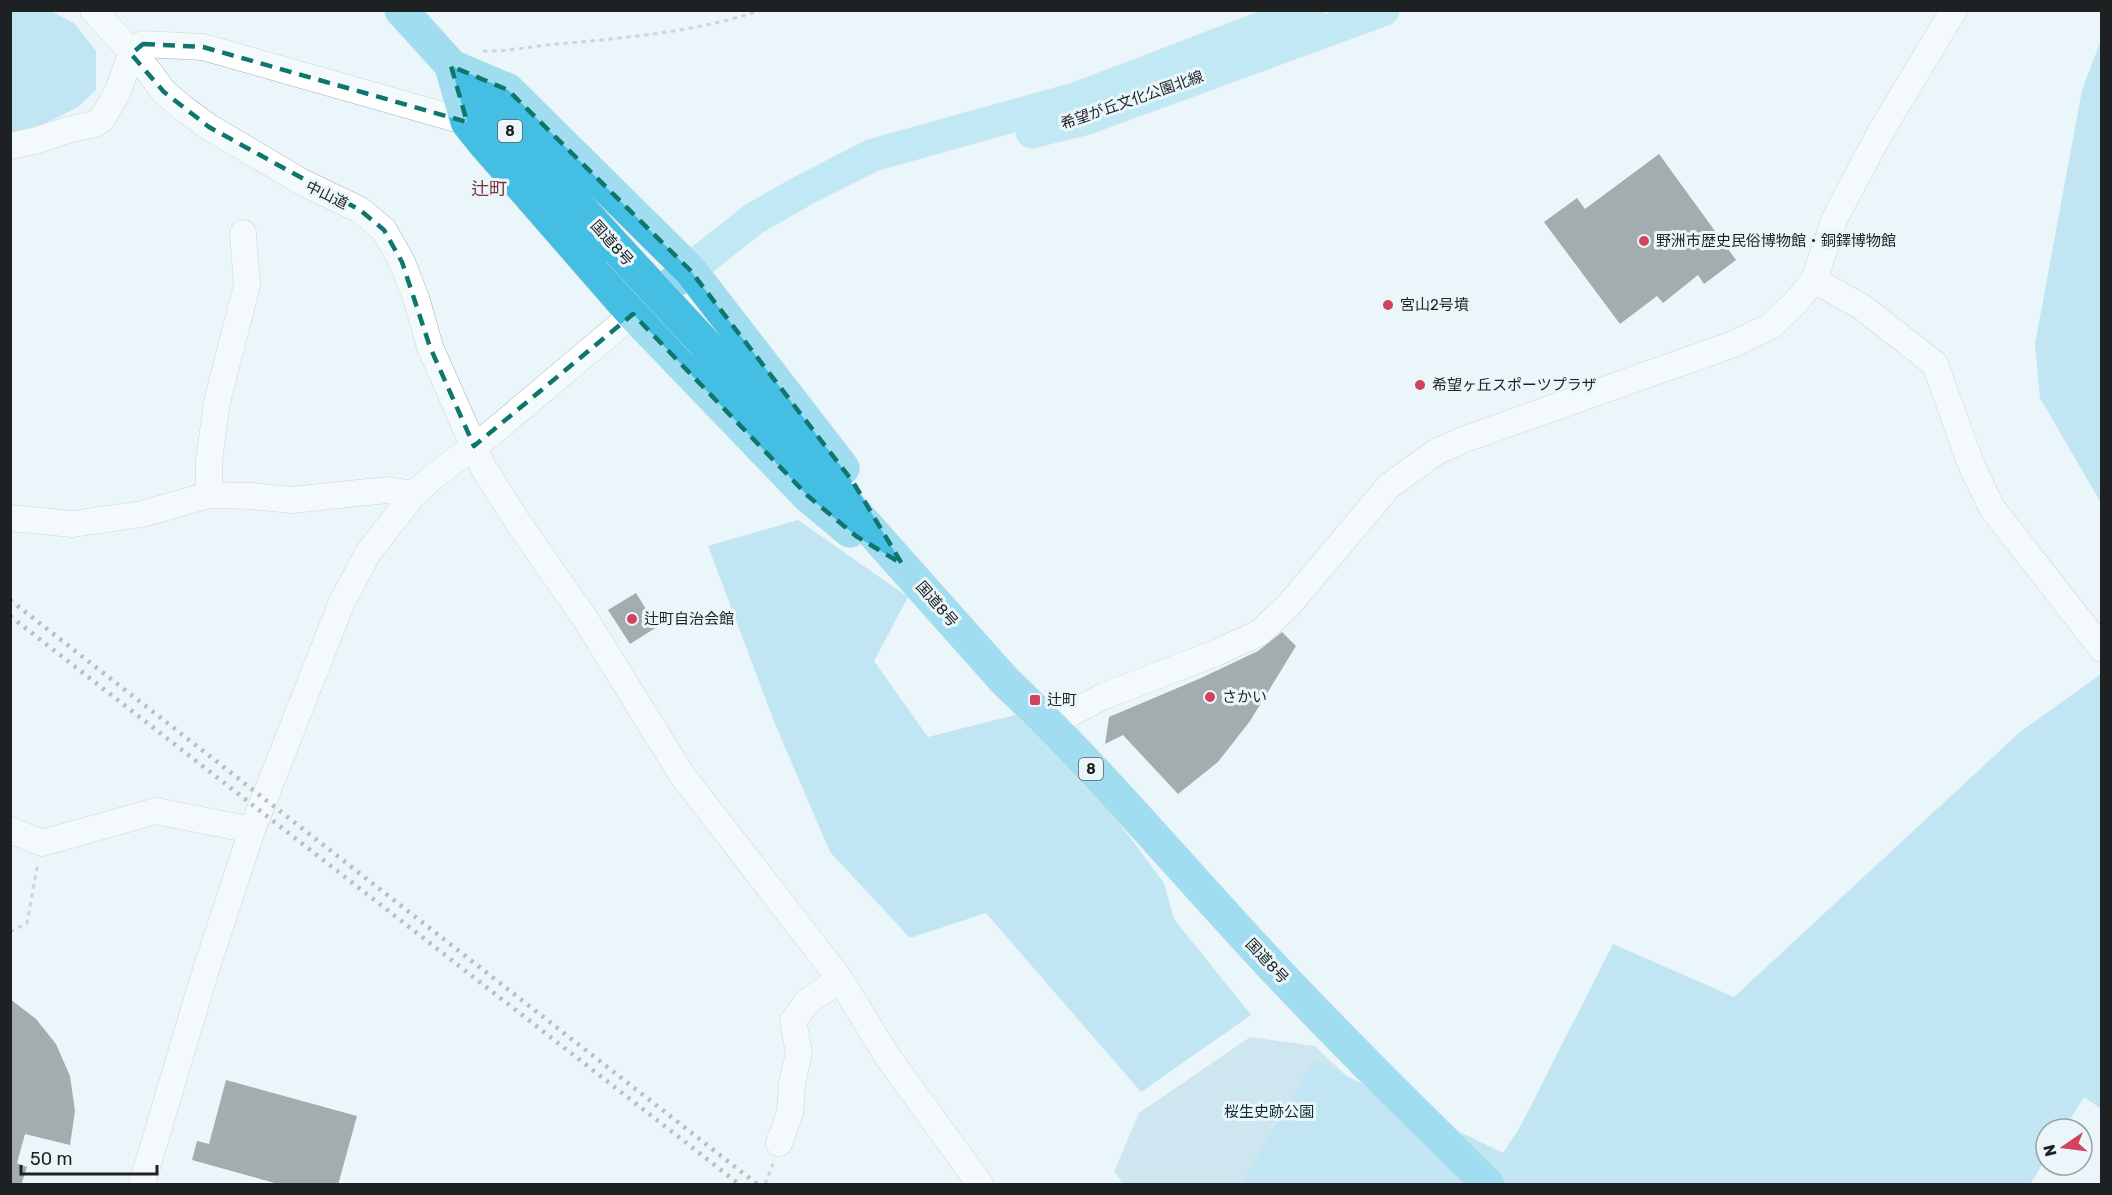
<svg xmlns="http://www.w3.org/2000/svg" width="2112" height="1195" viewBox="0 0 2112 1195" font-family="Rubik,'Noto Sans JP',sans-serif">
<rect width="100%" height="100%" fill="#ebf6fa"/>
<!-- green -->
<path fill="#abd3e2" d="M1250,1037L1315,1046L1460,1184H1123L1114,1172L1139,1113Z"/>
<!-- forest -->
<path fill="#8fd1ea" d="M11,11H51L75,24L96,51V90L78,107L46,123L11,133Z
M2101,40V503L2040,398L2035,344L2082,90Z
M798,520L908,597L874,661L928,737L1035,710L1164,883L1174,919L1251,1015L1141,1092L986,913L910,938L830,852L775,724L708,546Z
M2101,674V1109L2084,1097L2064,1129H2046V1159L2030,1184H1241L1314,1060L1503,1153L1520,1127L1613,944L1734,997L2020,732Z"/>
<!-- building -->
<path fill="#4c5558" d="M1659,154L1736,260L1704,284L1698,275L1663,303L1657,296L1620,324L1544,222L1577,198L1585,209Z
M636,593L657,627L630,644L608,610Z
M1282,632L1296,646L1250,721L1218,762L1178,794L1123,735L1105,744L1109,717L1201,678L1258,651Z
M10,999L36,1019L56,1044L70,1076L75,1111L70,1145L25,1134L17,1163L27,1167L21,1185H10Z
M226,1080L357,1116L338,1185H282L192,1160L197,1141L209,1144Z"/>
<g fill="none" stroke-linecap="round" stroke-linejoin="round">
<defs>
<path id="minor" d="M93,10L147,69L164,92L183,108L209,127L300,181L360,210L384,230L402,262L417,301L430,347L483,467L519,524L586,620L682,775L840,979L887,1056L980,1184
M10,146L38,140L67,130L95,124L102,119L118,91L131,54L143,44L203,47L467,122
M1814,280L1862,307L1935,364L1972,467L1992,508L2102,649
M209,495V461L217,402L247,285L243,233
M10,518L73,524L142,514L209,495L252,496L292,500L387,490L414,494
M1050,724L1104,696L1216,653L1259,633L1288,606L1389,486L1436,452L1465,439L1731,345L1771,326L1795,303L1814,280L1835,218L1881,131L1954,10
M10,830L42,843L156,811L252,830
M779,1143L790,1113L792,1083L799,1053L793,1021L807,1002L840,979
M142,1184L205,973L252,830L342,602L368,553L414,494L434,476L493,432L633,314"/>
<path id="major" d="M1032,132L1085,119L1383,10
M638,310L755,218L806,189L873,155L1078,98L1308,10"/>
<path id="highway" d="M401,10L619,251
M451,66L508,90L690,270L843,468
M451,66L467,122L483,142L633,314L808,496L850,531
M705,344L1005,681C1099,770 1182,870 1270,964C1341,1040 1414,1112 1488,1184"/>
</defs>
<!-- minor casing -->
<use href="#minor" stroke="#a3aeb2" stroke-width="27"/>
<!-- major casing -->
<use href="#major" stroke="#d2d3d3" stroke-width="33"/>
<!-- highway casing -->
<use href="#highway" stroke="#d2d3d3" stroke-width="34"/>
<!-- path -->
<path stroke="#a7b0b3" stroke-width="3" stroke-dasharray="4.5 4.5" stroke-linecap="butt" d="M483,51C508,52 532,46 557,44C625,38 696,32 762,10
M10,932L27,923L38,862
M765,1184L773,1164"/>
<!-- minor -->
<use href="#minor" stroke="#fff" stroke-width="26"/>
<!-- major -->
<use href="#major" stroke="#8fd8ef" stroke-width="32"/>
<!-- highway -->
<use href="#highway" stroke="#45bee4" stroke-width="33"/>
<!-- rail -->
<path stroke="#767d7f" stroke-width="4.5" stroke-dasharray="3 6" stroke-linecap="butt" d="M10,600L757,1184
M10,616L739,1184"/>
<defs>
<path id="highway-bridge" d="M619,251L705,344"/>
</defs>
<!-- highway-bridge casing -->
<use href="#highway-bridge" stroke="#d2d3d3" stroke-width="34" stroke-linecap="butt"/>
<!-- highway-bridge -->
<use href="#highway-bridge" stroke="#45bee4" stroke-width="33"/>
</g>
<!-- marked area -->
<path d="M0 0H2112V1195H0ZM143,44L203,47L467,122L451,66L508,90L690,270L853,482L902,564L856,536L808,496L633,314L474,446L430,347L402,262L384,230L360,210L209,127L164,92L131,54Z" fill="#ebf6fa" fill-opacity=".55" fill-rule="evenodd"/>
<path fill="none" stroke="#0f766e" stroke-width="4.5" stroke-dasharray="12 8" stroke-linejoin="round" d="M143,44L203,47L467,122L451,66L508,90L690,270L853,482L902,564L856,536L808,496L633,314L474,446L430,347L402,262L384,230L360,210L209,127L164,92L131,54Z"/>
<!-- markers -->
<g fill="#d3435f" stroke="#ebf6fa" stroke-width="2">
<circle cx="1644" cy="241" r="6"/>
<circle cx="1388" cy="305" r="6"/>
<circle cx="1420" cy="385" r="6"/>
<circle cx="632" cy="619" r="6"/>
<circle cx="1210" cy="697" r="6"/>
<rect x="1029" y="694" width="12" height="12" rx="3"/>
</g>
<g text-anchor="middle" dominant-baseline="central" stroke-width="6" stroke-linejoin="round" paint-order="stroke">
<!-- shield labels -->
<g fill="#ebf6fa" stroke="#5b6163" stroke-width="1.5">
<rect x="498" y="120" width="24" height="22" rx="4.5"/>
<rect x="1079" y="758" width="24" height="22" rx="4.5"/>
</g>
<g font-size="14" font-weight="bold" fill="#1d2122">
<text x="510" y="131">8</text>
<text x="1091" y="769">8</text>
</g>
<!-- street labels -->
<g font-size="15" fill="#1d2122" stroke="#ebf6fa">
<text transform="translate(1132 100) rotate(-19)">希望が丘文化公園北線</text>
<text transform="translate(327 195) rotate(26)">中山道</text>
<text transform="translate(612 243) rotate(48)">国道8号</text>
<text transform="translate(937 604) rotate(49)">国道8号</text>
<text transform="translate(1267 961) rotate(47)">国道8号</text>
</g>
<!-- poi labels -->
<g font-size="15" fill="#1d2122" stroke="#ebf6fa" text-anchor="start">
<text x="1656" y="241">野洲市歴史民俗博物館・銅鐸博物館</text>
<text x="1400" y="305">宮山2号墳</text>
<text x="1432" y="385">希望ヶ丘スポーツプラザ</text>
<text x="644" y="619">辻町自治会館</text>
<text x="1222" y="697">さかい</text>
<text x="1047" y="700">辻町</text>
</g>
<!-- park labels -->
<g font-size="15" fill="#0e2f3a" stroke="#ebf6fa">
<text x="1269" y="1112">桜生史跡公園</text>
</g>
<!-- quarter labels -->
<g font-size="18" fill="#7c343f" stroke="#ebf6fa">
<text x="489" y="189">辻町</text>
</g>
</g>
<!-- border -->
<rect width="2112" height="1195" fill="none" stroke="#1d2122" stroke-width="24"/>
<!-- north arrow -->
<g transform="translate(2064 1147) rotate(256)"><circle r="28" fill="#ebf6fa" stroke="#99a1a4" stroke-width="1.5"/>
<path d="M0-4.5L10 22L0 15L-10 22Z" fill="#d3435f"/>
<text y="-9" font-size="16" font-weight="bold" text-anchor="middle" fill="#1d2122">N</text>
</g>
<!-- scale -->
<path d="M21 1165v9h136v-9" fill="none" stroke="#1d2122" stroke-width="3"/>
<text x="30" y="1165" font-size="18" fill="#1d2122" stroke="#ebf6fa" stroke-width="4.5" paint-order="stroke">50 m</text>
</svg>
